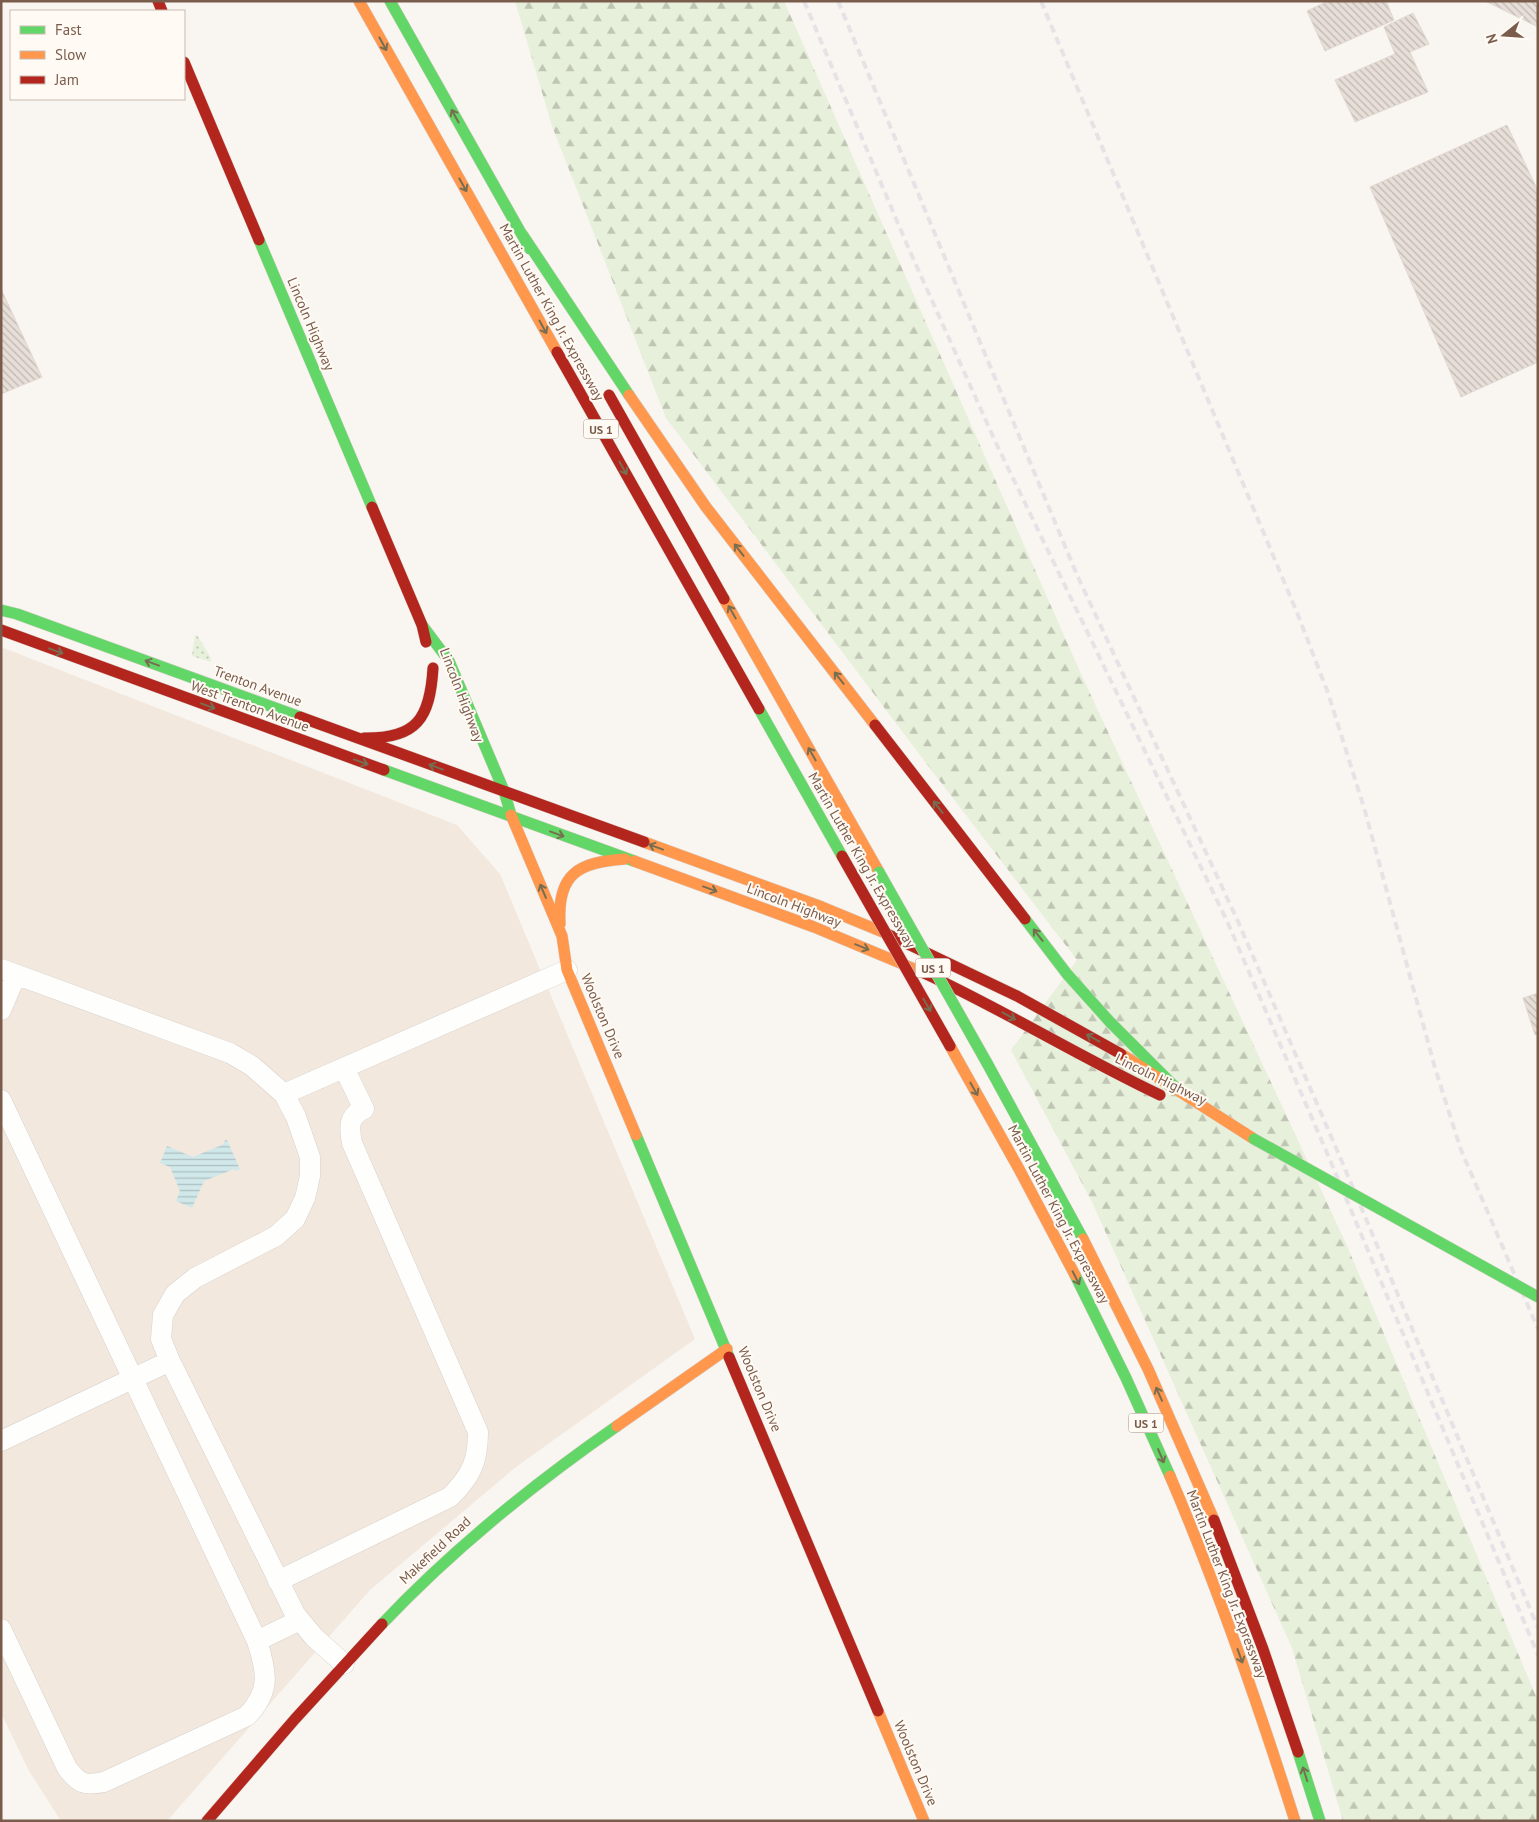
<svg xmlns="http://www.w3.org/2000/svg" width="1539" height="1822" viewBox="0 0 1539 1822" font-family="'PT Sans',sans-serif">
<defs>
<pattern id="grass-dots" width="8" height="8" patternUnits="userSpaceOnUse" patternTransform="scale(1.25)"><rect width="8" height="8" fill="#e7f0db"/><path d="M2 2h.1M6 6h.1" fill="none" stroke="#c0c6b4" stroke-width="1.8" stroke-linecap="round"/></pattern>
<pattern id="forest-firs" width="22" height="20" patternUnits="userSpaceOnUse" patternTransform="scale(1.25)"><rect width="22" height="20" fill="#e7f0db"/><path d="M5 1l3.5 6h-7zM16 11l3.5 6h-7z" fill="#c0c6b4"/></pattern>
<pattern id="water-rules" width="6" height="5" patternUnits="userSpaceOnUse" patternTransform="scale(1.25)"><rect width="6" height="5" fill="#d0e8ea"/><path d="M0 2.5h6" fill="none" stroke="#aebfc0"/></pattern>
<pattern id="building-back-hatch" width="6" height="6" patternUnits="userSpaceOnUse" patternTransform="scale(1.25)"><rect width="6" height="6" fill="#e6ded7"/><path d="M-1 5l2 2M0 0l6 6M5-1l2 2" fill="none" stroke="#bfb7b1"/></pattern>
</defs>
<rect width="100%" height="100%" fill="#f9f5f0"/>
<!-- residential -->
<path fill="#f2e8de" d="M1,647L457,825L500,874L695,1339L516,1467L370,1590L167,1821H61L29,1771L1,1713Z"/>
<!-- grass -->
<path fill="url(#grass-dots)" d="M195,635H197L211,658V662L192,656Z"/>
<!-- forest -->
<path fill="url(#forest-firs)" d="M515,1H784L1081,674L1348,1248L1538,1701V1821H1343L1292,1648L1092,1202L1011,1050L1077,960L926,763L666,418L552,126Z"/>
<!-- water -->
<path fill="url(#water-rules)" d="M227,1140L240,1169L236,1171L234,1169L204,1181L192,1208L176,1201L180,1191L170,1167L160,1163L167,1146L193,1157L224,1144V1141Z"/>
<!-- building -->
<path fill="url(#building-back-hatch)" stroke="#e2d8d2" d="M1328,1H1386L1394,20L1325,51L1307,11Z
M1485,1H1538V27Z
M1413,13L1429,44L1410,52L1428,92L1355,122L1335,80L1395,54L1384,27Z
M1507,125L1538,191V362L1461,397L1370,187Z
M1,289L42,377L1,394Z
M1538,993V1034L1535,1035L1523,998Z"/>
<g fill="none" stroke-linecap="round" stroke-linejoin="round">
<defs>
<path id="street" d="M1,969L230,1053L252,1066L284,1094L296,1117L310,1157V1176L305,1198L295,1219L276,1236L195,1278L175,1294L163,1315L161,1339L170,1361L295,1614L314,1637L344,1664
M1,1010L16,975
M284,1094L567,970
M1,1100L257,1641C267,1672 271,1691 247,1716L104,1782C85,1786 79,1784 67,1768L1,1629
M1,1441L170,1361
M278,1581L450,1497C471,1476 478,1462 478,1432L352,1143C349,1128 348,1116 364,1109L344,1068
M257,1641L300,1620"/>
<path id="fast" d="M390,1L530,249
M522,234L629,395
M259,240L372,507
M1,610L17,614L300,717
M422,625L449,661L504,791L511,815
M759,709L842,856
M384,770L634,861
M1025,919L1067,974L1110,1022L1179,1091
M987,1063L1083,1239
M636,1135L729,1357
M1075,1275L1126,1378L1170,1476
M382,1624C453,1549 532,1485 617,1426
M1298,1752L1320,1821"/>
<path id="slow" d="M359,1L557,352
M629,395L706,507L875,725
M724,599L879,872
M511,815L562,936L567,970L636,1135
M644,842L822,907L885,933
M634,861L814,927L924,973
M560,924C557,874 578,862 625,859
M950,1046L1019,1169L1075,1275
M1121,1054L1254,1139
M1083,1239L1148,1369L1214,1520
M617,1426L727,1349
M1170,1476C1218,1588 1258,1704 1295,1821
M878,1711L924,1821"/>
<path id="jam" d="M158,1L162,11
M184,62L259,240
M557,352L759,709
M609,395L724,599
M372,507L422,625L426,642
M1,630L384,770
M300,717L644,842
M875,725L1025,919
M364,738C417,739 430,718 433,668
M885,933L1017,996L1121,1054
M924,973C1004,1010 1080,1057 1160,1095
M729,1357L878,1711
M1214,1520L1263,1649L1298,1752
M207,1821L295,1719L382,1624"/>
</defs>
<!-- street casing -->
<use href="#street" stroke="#d7d1cb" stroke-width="21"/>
<!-- fast casing -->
<use href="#fast" stroke="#d9d2cb" stroke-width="12"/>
<!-- slow casing -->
<use href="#slow" stroke="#d9d2cb" stroke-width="12"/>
<!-- jam casing -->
<use href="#jam" stroke="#d9d2cb" stroke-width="12"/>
<!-- street -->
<use href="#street" stroke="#fefefd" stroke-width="20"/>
<!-- fast -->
<use href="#fast" stroke="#63d668" stroke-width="11"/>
<!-- slow -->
<use href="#slow" stroke="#ff974d" stroke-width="11"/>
<!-- jam -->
<use href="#jam" stroke="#b3261e" stroke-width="11"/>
<!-- rail -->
<path stroke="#e6e3e7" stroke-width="4" stroke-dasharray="8 5" stroke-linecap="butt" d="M804,1L908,247L996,443L1227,921L1327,1153L1538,1655
M838,1L1077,575L1236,917L1337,1150L1538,1628
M1041,1L1298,615L1328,693L1365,811L1435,1068L1461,1150L1538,1329"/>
<defs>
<path id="fast-bridge" d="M879,872L987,1063
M1254,1139L1538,1297"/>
<path id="jam-bridge" d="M842,856L950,1046"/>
</defs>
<!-- fast-bridge casing -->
<use href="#fast-bridge" stroke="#dad1cc" stroke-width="12" stroke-linecap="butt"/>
<!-- jam-bridge casing -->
<use href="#jam-bridge" stroke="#dad1cc" stroke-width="12" stroke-linecap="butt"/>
<!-- fast-bridge -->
<use href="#fast-bridge" stroke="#63d668" stroke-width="11"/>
<!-- jam-bridge -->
<use href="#jam-bridge" stroke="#b3261e" stroke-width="11"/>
</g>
<!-- one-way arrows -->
<defs><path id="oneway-shaft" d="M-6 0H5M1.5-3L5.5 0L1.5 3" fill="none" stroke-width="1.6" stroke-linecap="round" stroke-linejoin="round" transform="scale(1.25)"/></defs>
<g stroke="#776e51">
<use href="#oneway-shaft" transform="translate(383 44) rotate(61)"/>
<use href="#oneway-shaft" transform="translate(455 116) rotate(-119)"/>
<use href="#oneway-shaft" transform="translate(463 185) rotate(61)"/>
<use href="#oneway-shaft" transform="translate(543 327) rotate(61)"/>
<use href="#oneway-shaft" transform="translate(623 468) rotate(61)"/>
<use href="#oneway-shaft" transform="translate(739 550) rotate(-128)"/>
<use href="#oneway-shaft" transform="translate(732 612) rotate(-120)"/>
<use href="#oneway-shaft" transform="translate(56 651) rotate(20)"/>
<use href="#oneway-shaft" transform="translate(152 663) rotate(-160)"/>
<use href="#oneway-shaft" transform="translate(839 678) rotate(-128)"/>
<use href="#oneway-shaft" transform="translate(208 706) rotate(20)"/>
<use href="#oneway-shaft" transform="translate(812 754) rotate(-120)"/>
<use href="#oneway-shaft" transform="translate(361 762) rotate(20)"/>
<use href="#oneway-shaft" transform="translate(436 767) rotate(-160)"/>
<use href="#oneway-shaft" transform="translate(938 807) rotate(-128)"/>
<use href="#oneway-shaft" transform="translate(557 834) rotate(20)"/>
<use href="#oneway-shaft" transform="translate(656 847) rotate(-160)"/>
<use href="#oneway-shaft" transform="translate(710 889) rotate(20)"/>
<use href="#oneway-shaft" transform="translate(543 891) rotate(-113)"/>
<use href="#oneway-shaft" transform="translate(1038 935) rotate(-128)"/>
<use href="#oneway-shaft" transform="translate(862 947) rotate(22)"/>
<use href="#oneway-shaft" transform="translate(927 1005) rotate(60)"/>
<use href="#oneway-shaft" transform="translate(1009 1016) rotate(29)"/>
<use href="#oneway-shaft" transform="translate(1093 1038) rotate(-151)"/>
<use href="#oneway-shaft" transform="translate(974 1089) rotate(60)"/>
<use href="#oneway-shaft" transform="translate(1076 1278) rotate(63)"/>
<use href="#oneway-shaft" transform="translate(1159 1394) rotate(-114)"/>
<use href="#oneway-shaft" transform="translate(1161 1456) rotate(67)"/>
<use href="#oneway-shaft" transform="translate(1240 1656) rotate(70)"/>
<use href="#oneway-shaft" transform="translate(1305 1774) rotate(-108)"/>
</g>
<g text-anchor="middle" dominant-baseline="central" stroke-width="4" stroke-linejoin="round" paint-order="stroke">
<!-- shield labels -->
<g fill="#fffaf3" stroke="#a28b7f" stroke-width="1">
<rect x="583.5" y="419.5" width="35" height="19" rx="4"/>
<rect x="915.5" y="958.5" width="35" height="19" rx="4"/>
<rect x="1128.5" y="1413.5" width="35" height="19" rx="4"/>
</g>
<g font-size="12" font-weight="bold" fill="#7a5c4d">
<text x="601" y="429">US 1</text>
<text x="933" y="968">US 1</text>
<text x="1146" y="1423">US 1</text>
</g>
<!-- street labels -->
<g font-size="14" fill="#7a5c4d" stroke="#fffaf3">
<text transform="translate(552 312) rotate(61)">Martin Luther King Jr. Expressway</text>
<text transform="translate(311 324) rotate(67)">Lincoln Highway</text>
<text transform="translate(258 686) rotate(20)">Trenton Avenue</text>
<text transform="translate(462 695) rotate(69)">Lincoln Highway</text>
<text transform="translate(250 706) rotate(20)">West Trenton Avenue</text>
<text transform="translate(862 860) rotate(60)">Martin Luther King Jr. Expressway</text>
<text transform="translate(794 905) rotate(21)">Lincoln Highway</text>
<text transform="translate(603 1016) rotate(67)">Woolston Drive</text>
<text transform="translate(1161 1079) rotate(26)">Lincoln Highway</text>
<text transform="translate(1059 1214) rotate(62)">Martin Luther King Jr. Expressway</text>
<text transform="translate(760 1389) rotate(67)">Woolston Drive</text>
<text transform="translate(435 1550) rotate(-43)">Makefield Road</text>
<text transform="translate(1227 1584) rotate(69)">Martin Luther King Jr. Expressway</text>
<text transform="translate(916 1763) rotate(67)">Woolston Drive</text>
</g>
</g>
<!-- border -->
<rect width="1539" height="1822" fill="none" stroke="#7a5c4d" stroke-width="5"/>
<!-- legend -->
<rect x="10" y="10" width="175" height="90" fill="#fffaf3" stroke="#cabbb1"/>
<rect x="20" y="26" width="25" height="8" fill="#63d668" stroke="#cabbb1"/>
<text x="55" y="35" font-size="15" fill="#7a5c4d">Fast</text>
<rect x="20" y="51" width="25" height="8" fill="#ff974d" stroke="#cabbb1"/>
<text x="55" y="60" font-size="15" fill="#7a5c4d">Slow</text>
<rect x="20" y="76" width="25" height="8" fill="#b3261e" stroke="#cabbb1"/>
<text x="55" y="85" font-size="15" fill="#7a5c4d">Jam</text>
<!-- north arrow -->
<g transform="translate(1504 35) rotate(253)" stroke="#fffaf3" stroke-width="4" paint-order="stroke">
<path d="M0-4L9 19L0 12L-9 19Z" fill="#7a5c4d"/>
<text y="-8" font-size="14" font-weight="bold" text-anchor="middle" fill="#7a5c4d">N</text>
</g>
</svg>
